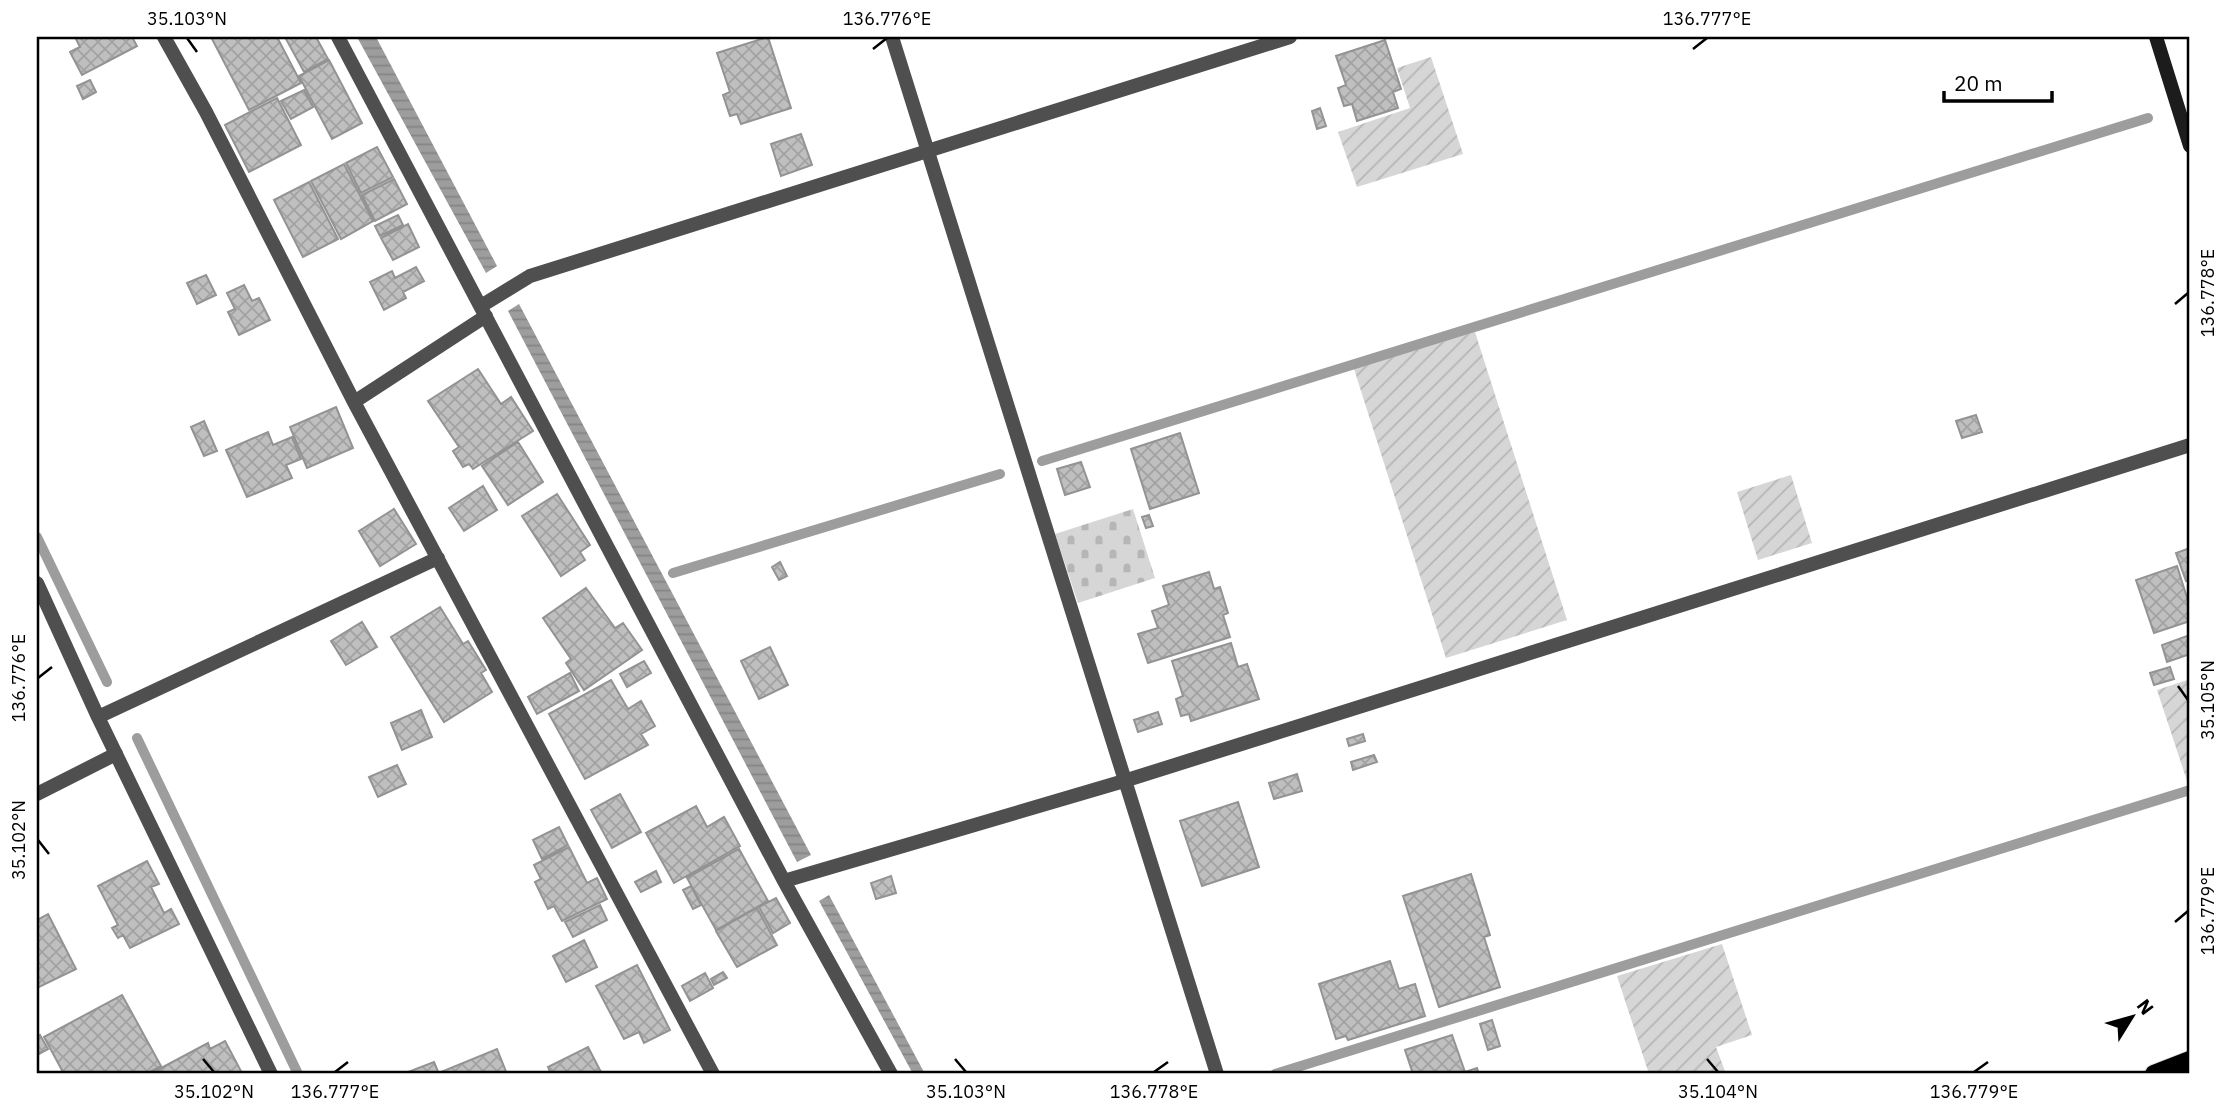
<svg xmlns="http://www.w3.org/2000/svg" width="2227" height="1111" viewBox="0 0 2227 1111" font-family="'IBM Plex Sans',sans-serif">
<defs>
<pattern id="cemetery-stones" width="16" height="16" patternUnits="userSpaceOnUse" patternTransform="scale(1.75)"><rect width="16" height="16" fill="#d6d6d6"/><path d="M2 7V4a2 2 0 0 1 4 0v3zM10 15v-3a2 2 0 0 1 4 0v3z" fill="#b6b6b6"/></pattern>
<pattern id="garden-furrows" width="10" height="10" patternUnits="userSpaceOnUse" patternTransform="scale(1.75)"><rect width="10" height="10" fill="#d6d6d6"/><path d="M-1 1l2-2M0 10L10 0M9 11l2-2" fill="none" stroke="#b6b6b6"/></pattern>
<pattern id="water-rules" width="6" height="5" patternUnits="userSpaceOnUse" patternTransform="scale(1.75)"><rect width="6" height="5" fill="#9d9d9d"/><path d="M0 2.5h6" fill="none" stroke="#858585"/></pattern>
<pattern id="building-cross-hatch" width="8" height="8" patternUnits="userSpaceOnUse" patternTransform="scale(1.75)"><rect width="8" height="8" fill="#bfbfbf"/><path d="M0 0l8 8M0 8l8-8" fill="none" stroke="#a2a2a2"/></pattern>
</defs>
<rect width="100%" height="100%" fill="#fff"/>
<!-- cemetery -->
<path fill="url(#cemetery-stones)" d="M1133,509L1155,578L1078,603L1055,534Z"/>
<!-- garden -->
<path fill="url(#garden-furrows)" d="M1431,57L1463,154L1357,187L1338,132L1410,108L1397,68Z
M1475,332L1567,620L1446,658L1354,369Z
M1791,475L1812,543L1758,560L1737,492Z
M2190,679V780L2187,781L2157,690Z
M1722,944L1752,1035L1716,1047L1726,1074H1649L1617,976Z"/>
<!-- water -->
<path fill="url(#water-rules)" d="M357,37H376L497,266L486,273Z
M519,304L811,855L797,862L508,311Z
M829,895L925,1074H913L819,901Z"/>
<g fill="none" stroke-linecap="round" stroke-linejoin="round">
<!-- stream -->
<path stroke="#9d9d9d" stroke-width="10" d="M1042,461L2148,118
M37,537L107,682
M673,573L1000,474
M137,738L298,1074
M1275,1074L2190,790"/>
</g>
<!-- building -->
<path fill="url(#building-cross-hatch)" stroke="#939393" stroke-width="2" d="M75,37H132L137,46L82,75L70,52L80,47Z
M211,37H277L301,83L249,110Z
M285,37H316L328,59L304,72Z
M768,37L791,108L741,124L737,114L730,116L723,95L730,92L717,53Z
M1385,40L1401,89L1393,92L1398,108L1357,121L1352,104L1344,106L1338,88L1346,85L1336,56Z
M329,60L362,123L332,139L299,76Z
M90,80L96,92L83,99L77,86Z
M304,90L313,107L291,119L281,101Z
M277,98L301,145L249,172L225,125Z
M1320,108L1326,126L1317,129L1312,111Z
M801,134L812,165L781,176L771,144Z
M377,147L393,177L361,193L346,163Z
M344,164L373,221L341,239L311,181Z
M394,179L407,204L375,221L362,195Z
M309,182L338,239L303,257L274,200Z
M398,215L403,225L380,236L375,226Z
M408,224L419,247L393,260L381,238Z
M416,267L424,281L403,292L406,298L384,310L370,282L392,271L395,278Z
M206,275L216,295L197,304L187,283Z
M244,285L252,301L259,298L270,320L239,335L228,312L235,309L227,293Z
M478,369L501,404L511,397L533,431L473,469L469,464L463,467L453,451L459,447L428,401Z
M336,407L353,448L307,468L290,427Z
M1976,415L1982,432L1962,438L1956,421Z
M204,421L217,451L204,456L191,427Z
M268,432L273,445L292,437L301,459L286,465L292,478L247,497L226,450Z
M1180,433L1199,493L1150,509L1131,449Z
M518,442L543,482L508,505L482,466Z
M1081,462L1090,487L1065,495L1057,469Z
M483,486L497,510L464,531L449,508Z
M557,494L590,545L580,552L585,560L561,576L522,516Z
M394,509L416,544L380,566L359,531Z
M1149,515L1153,526L1146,528L1142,517Z
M2190,548V580L2186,581L2176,553Z
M780,562L787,576L779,580L772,567Z
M2177,566L2190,607V621L2154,633L2136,580Z
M1209,572L1214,589L1220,587L1228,613L1223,615L1230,637L1148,663L1138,634L1158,628L1152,611L1169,605L1163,586Z
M586,588L615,628L623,623L642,650L584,690L566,663L571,659L543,618Z
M440,607L463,644L468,641L486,670L481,673L492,692L444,722L391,637Z
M362,622L377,647L346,665L331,641Z
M2190,635V654L2167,662L2162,645Z
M1231,643L1238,667L1247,664L1259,699L1191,721L1189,714L1181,716L1176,699L1183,696L1172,661Z
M770,647L788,685L759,699L741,661Z
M644,661L651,673L627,687L620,674Z
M2170,667L2174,679L2154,685L2150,673Z
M570,673L579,691L537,714L528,697Z
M611,680L628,709L641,701L655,726L641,734L648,745L585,779L549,714Z
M421,710L432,737L402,750L391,723Z
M1158,712L1162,724L1138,732L1134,720Z
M1363,734L1365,741L1349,746L1347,739Z
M1374,755L1377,762L1353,770L1351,762Z
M397,765L406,784L378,797L369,777Z
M1297,774L1302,791L1274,799L1269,783Z
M620,794L641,832L612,848L591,810Z
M1238,802L1259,867L1202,886L1180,821Z
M696,806L707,827L724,817L740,846L674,883L646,833Z
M559,827L568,845L542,859L533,840Z
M569,847L587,883L597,878L607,899L562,921L554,906L548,909L535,882L541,879L534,865Z
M739,849L768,901L716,930L687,878Z
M147,861L159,884L151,887L164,913L171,909L179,924L130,948L123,935L118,938L112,928L118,925L98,886Z
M656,871L661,882L641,892L635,882Z
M1471,874L1490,935L1484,937L1500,987L1439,1007L1403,896Z
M891,876L896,893L876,899L871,883Z
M691,886L701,905L693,909L683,890Z
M776,898L790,923L773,933L759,907Z
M600,905L607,920L573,937L565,922Z
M757,908L777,945L737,967L716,931Z
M48,914L76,969L37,988V920Z
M584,940L597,967L566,982L553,956Z
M1390,961L1399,989L1415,984L1425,1016L1348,1040L1346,1036L1336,1039L1319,984Z
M637,965L670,1030L644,1043L639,1032L624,1039L596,986Z
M723,972L727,978L714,985L711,979Z
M705,973L713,988L690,1001L682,986Z
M122,995L161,1066L146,1074H64L44,1037Z
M1492,1020L1500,1046L1488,1050L1480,1024Z
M40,1035L48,1049L37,1055V1037Z
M1452,1035L1465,1072L1477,1068L1479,1074H1413L1405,1050Z
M225,1041L242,1073L238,1074H150L208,1043L210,1049Z
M588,1047L602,1074H551L548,1067Z
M497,1049L507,1074H442L441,1072Z
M434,1062L439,1074H403Z"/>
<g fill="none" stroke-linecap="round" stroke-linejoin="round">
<defs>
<path id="primary" d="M2154,1074L2190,1060"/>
</defs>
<!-- primary casing -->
<use href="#primary" stroke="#dbdbdb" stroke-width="20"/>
<!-- lane -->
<path stroke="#4f4f4f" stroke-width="14" d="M37,794L116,754"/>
<!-- street -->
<path stroke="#4f4f4f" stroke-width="14" d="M164,37L206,112L354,402L713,1074
M338,37L784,881L891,1074
M892,37L1217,1074
M481,306L530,276L1290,37
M354,402L486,316
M37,583L98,717L271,1074
M98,717L438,558
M784,881L1124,781L2190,445"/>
<!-- secondary -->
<path stroke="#1c1c1c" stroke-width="14" d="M2156,37L2190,146"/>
<!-- primary -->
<use href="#primary" stroke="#000" stroke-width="18"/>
</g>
<!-- ticks -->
<path fill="none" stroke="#000" stroke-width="2.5" d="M187,38L197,52M873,49L887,38M1693,49L1707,38M2175,304L2188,293M38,678L52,667M2178,686L2188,700M38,840L49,854M2175,922L2188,911M203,1059L214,1072M955,1059L966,1072M1707,1059L1718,1072M335,1072L348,1062M1154,1072L1168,1062M1974,1072L1988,1062"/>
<!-- border -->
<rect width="2227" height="1111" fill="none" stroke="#ffffff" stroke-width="77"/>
<!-- north arrow -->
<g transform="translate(2132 1017) rotate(53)" stroke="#ffffff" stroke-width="5" paint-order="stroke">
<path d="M0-5L12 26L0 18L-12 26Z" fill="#000000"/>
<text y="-10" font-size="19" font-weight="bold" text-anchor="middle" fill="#000000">N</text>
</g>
<!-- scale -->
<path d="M1944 91v10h108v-10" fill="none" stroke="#000000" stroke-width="3.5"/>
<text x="1954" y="91" font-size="21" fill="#000000" stroke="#ffffff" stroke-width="5" paint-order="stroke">20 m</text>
<rect x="38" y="38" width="2150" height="1034" fill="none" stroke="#000" stroke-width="2.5"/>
<g font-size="18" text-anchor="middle" fill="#000">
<text x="187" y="25">35.103°N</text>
<text x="887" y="25">136.776°E</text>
<text x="1707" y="25">136.777°E</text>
<text transform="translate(2208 293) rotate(-90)" y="6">136.778°E</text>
<text transform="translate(19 678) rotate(-90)" y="6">136.776°E</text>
<text transform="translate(2208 700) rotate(-90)" y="6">35.105°N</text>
<text transform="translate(19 840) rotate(-90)" y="6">35.102°N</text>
<text transform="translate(2208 911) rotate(-90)" y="6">136.779°E</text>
<text x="214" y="1098">35.102°N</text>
<text x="335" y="1098">136.777°E</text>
<text x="966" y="1098">35.103°N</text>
<text x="1154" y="1098">136.778°E</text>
<text x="1718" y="1098">35.104°N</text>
<text x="1974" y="1098">136.779°E</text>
</g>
</svg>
